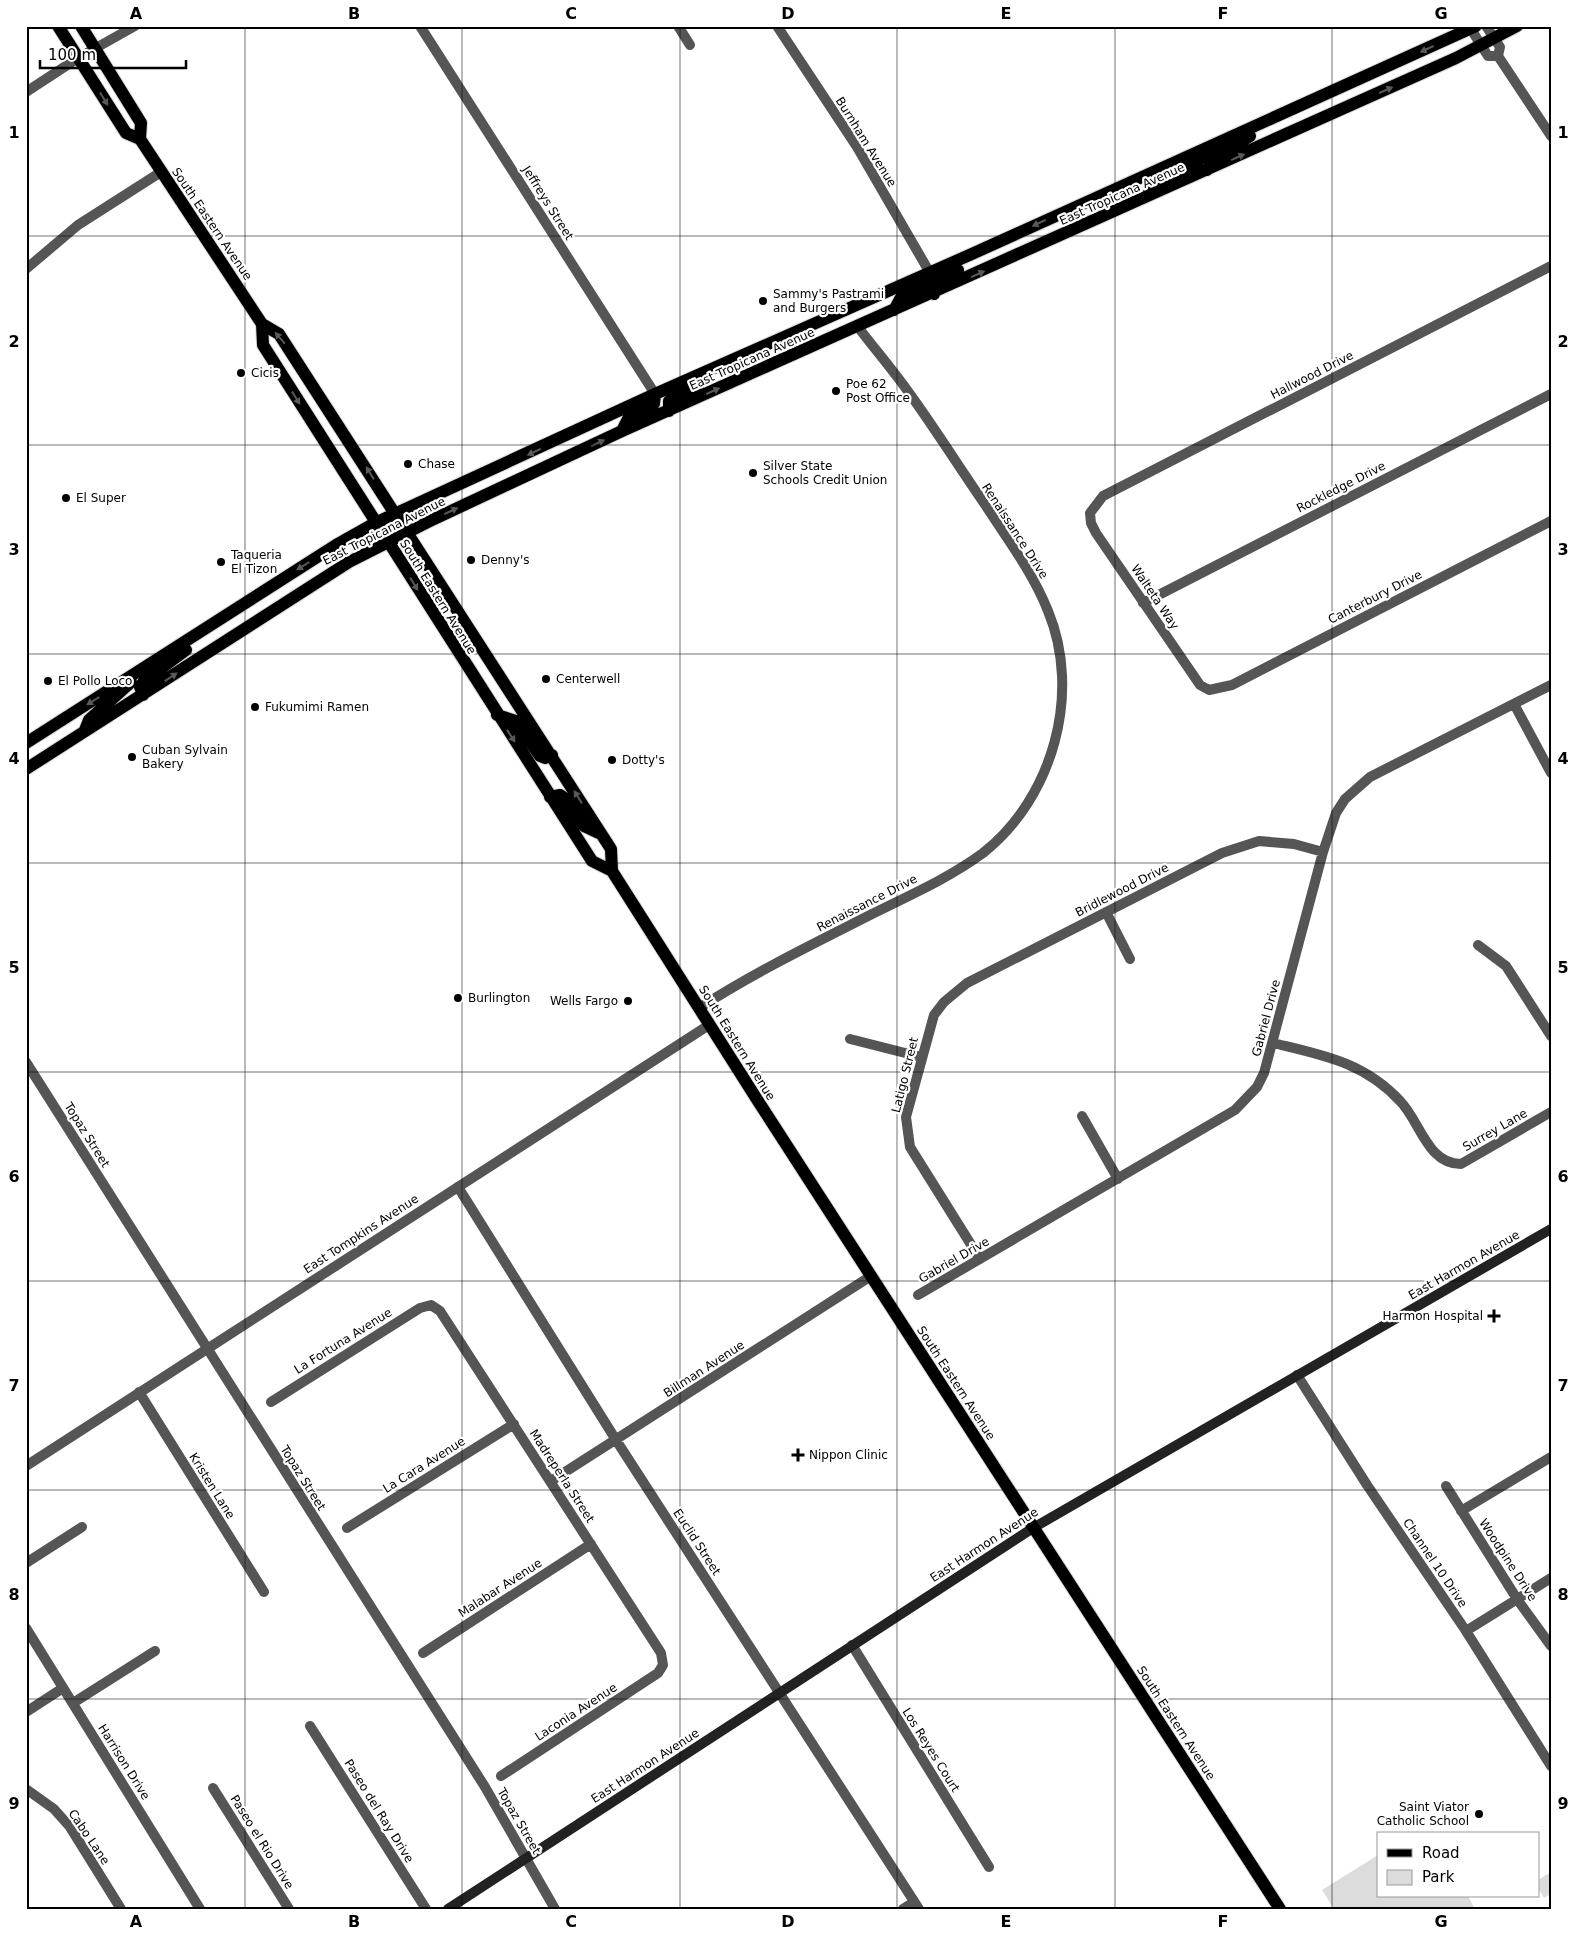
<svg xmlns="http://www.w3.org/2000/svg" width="1577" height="1935" viewBox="0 0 1577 1935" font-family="'DejaVu Sans',sans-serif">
<rect width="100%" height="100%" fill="#fff"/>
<!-- green -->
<path fill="#dcdcdc" d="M1378,1855V1896H1468L1475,1909H1334L1322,1890Z
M1551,1872V1894L1544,1898L1538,1888V1880Z"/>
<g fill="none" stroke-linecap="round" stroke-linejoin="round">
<defs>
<path id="primary" d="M58,26L126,133L140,139
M81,26L141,123L140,139L262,324L279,334L611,849L612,871L758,1101L1280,1909
M1207,170L1217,156L1250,136
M1149,189C1171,173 1197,169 1212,146
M934,294L937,282L958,270
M894,310C897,306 899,300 902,296C910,287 933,289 930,273
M262,324L263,345L592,861L612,871
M669,411V401L698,386L707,371
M622,431L629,417L654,404L655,394
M143,695L140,687L144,681L186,650
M497,715L516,721L540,756L545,758L552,755
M85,730L89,720L131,682
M26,743L336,545L375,523L655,394L974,253L1476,26
M26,769L349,562L434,519L622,431L1456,58L1517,26
M550,797L560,795L567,800L584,826L601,834"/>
</defs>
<!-- primary casing -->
<use href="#primary" stroke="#dbdbdb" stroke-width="14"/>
<!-- minor -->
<path stroke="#555" stroke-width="10" d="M420,26L655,394
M678,26L690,45
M777,26L857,147L930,273
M26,92L78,58L135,26
M1551,266L1103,496L1090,513L1091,523L1096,533L1200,685L1209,690L1232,685L1551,521
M26,269L78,225L161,172
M1143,603L1551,394
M1514,704L1551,773
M1106,912L1130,959
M1478,945L1506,966L1551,1036
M699,1008C755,972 813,944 872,914C910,895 949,878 983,853C1053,798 1082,693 1048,611C1033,573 1008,540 986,506C959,467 934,427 907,390C891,368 874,348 858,327
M850,1039L921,1057
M1273,1043C1322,1055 1364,1062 1400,1101C1420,1121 1427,1164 1461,1164L1551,1112
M1082,1116L1118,1179
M458,1187L616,1440L919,1909
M980,1259L910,1147L906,1117L934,1015L944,1002L967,983L1222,853L1259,841L1294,844L1323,852
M918,1295L1235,1110L1257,1087L1264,1073L1323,852L1336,813L1345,799L1370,777L1551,685
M1297,1375L1367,1485L1466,1631L1551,1766
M139,1392L264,1592
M271,1402L420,1308L431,1305L440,1311L661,1653L663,1665L658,1673L501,1776
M26,1466L207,1349
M551,1481L871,1276
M1446,1486L1517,1599L1551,1646
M1461,1511L1551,1457
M347,1528L514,1424
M26,1563L82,1527
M26,1628L200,1909
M1466,1631L1551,1578
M852,1645L989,1867
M423,1653L591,1544
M73,1703L155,1651
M26,1712L63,1688
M310,1726L426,1909
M213,1788L289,1909
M26,1789L54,1809L70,1827L121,1909
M903,1909L914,1902"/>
<!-- tertiary -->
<path stroke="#555" stroke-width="10" d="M1469,26L1488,56H1498
M1486,26L1500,47L1498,56L1551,136
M26,1062L485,1787L555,1909
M207,1349L709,1025"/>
<!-- secondary -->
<path stroke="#222" stroke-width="10" d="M448,1909L1033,1528L1551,1229"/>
<!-- primary -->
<use href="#primary" stroke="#000" stroke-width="12"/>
</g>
<!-- one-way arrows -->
<defs><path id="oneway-solid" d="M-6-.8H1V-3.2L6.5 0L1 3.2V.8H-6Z" transform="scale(1.25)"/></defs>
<g fill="#595959">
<use href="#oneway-solid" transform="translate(1427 49) rotate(155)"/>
<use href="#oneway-solid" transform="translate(1386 90) rotate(-24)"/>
<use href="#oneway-solid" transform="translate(104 99) rotate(58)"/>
<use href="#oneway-solid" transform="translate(1238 157) rotate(-24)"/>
<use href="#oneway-solid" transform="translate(1039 223) rotate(155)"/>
<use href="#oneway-solid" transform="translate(978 274) rotate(-24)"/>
<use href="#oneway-solid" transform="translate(280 338) rotate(-131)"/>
<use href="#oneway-solid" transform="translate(713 391) rotate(-24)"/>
<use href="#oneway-solid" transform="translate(296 398) rotate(58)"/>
<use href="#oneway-solid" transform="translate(598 443) rotate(-25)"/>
<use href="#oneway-solid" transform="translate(534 452) rotate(155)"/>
<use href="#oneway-solid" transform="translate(370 473) rotate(-122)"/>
<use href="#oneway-solid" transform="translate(451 511) rotate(-25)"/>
<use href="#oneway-solid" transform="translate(303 566) rotate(148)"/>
<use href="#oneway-solid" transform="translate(414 584) rotate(58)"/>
<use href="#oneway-solid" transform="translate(171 677) rotate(-33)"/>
<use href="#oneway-solid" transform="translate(93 701) rotate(148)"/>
<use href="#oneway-solid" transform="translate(511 736) rotate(57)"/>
<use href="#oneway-solid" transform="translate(578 797) rotate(-122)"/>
</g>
<!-- grid -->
<path fill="none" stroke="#000" stroke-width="1" stroke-opacity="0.55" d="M245,26V1909M462,26V1909M680,26V1909M897,26V1909M1115,26V1909M1332,26V1909M26,236H1551M26,445H1551M26,654H1551M26,863H1551M26,1072H1551M26,1281H1551M26,1490H1551M26,1699H1551"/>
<!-- markers -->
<g fill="#000" stroke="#fff" stroke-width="2">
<circle cx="763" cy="301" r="5"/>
<circle cx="241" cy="373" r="5"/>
<circle cx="836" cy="391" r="5"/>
<circle cx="408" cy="464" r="5"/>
<circle cx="753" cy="473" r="5"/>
<circle cx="66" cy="498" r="5"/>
<circle cx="471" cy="560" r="5"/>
<circle cx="221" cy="562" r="5"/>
<circle cx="546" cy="679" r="5"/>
<circle cx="48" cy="681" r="5"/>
<circle cx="255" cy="707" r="5"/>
<circle cx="132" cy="757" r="5"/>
<circle cx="612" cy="760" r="5"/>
<circle cx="458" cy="998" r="5"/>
<circle cx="628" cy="1001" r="5"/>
<path d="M1491.5 1308.5h5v5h5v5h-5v5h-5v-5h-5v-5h5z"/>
<path d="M795.5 1447.5h5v5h5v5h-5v5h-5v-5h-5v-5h5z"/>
<circle cx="1479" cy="1814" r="5"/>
</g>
<g text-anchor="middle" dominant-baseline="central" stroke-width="4.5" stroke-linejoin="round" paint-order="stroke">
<!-- street labels -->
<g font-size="12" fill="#000" stroke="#fff">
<text transform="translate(866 142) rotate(58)">Burnham Avenue</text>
<text transform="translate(1122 194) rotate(-24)">East Tropicana Avenue</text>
<text transform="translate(548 203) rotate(58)">Jeffreys Street</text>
<text transform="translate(212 224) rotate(56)">South Eastern Avenue</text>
<text transform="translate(752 359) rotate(-24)">East Tropicana Avenue</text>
<text transform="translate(1312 375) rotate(-27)">Hallwood Drive</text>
<text transform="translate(1341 487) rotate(-27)">Rockledge Drive</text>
<text transform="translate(384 531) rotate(-27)">East Tropicana Avenue</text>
<text transform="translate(1015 531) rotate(57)">Renaissance Drive</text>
<text transform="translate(438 597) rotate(58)">South Eastern Avenue</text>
<text transform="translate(1155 597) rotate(56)">Walteta Way</text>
<text transform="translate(1375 597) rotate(-27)">Canterbury Drive</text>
<text transform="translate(1122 890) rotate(-27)">Bridlewood Drive</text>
<text transform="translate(867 903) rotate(-27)">Renaissance Drive</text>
<text transform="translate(1266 1018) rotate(-75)">Gabriel Drive</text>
<text transform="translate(737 1043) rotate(58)">South Eastern Avenue</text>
<text transform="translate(905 1075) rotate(-76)">Latigo Street</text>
<text transform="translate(1495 1130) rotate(-30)">Surrey Lane</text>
<text transform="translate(87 1135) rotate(58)">Topaz Street</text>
<text transform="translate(361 1234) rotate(-33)">East Tompkins Avenue</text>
<text transform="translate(954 1260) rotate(-30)">Gabriel Drive</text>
<text transform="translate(1464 1265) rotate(-30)">East Harmon Avenue</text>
<text transform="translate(343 1341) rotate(-32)">La Fortuna Avenue</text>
<text transform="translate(704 1369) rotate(-33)">Billman Avenue</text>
<text transform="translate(956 1383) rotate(57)">South Eastern Avenue</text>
<text transform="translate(424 1465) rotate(-32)">La Cara Avenue</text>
<text transform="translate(562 1476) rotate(57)">Madreperla Street</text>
<text transform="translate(303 1478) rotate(58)">Topaz Street</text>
<text transform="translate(212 1486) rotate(58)">Kristen Lane</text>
<text transform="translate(697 1542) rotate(57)">Euclid Street</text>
<text transform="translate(984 1545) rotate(-33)">East Harmon Avenue</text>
<text transform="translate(1508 1560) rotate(57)">Woodpine Drive</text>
<text transform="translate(1435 1563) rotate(56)">Channel 10 Drive</text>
<text transform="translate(500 1588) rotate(-33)">Malabar Avenue</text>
<text transform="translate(576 1712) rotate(-33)">Laconia Avenue</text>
<text transform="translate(1176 1723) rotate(57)">South Eastern Avenue</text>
<text transform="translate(931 1750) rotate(58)">Los Reyes Court</text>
<text transform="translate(124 1762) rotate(58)">Harrison Drive</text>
<text transform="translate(645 1766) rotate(-33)">East Harmon Avenue</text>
<text transform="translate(379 1811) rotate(58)">Paseo del Ray Drive</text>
<text transform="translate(519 1821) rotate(60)">Topaz Street</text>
<text transform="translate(89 1837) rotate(56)">Cabo Lane</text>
<text transform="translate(262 1842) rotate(58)">Paseo el Rio Drive</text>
</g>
<!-- poi labels -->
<g font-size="12" fill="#000" stroke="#fff" text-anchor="start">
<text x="773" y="294">Sammy's Pastrami<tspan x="773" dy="14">and Burgers</tspan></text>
<text x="251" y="373">Cicis</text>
<text x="846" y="384">Poe 62<tspan x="846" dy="14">Post Office</tspan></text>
<text x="418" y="464">Chase</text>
<text x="763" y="466">Silver State<tspan x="763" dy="14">Schools Credit Union</tspan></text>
<text x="76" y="498">El Super</text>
<text x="231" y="555">Taqueria<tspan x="231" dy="14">El Tizon</tspan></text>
<text x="481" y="560">Denny's</text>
<text x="556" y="679">Centerwell</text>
<text x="58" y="681">El Pollo Loco</text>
<text x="265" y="707">Fukumimi Ramen</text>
<text x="142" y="750">Cuban Sylvain<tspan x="142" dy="14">Bakery</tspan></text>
<text x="622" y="760">Dotty's</text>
<text x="468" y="998">Burlington</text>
<text x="618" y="1001" text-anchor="end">Wells Fargo</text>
<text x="1483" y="1316" text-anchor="end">Harmon Hospital</text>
<text x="809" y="1455">Nippon Clinic</text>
<text x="1469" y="1807" text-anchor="end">Saint Viator<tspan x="1469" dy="14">Catholic School</tspan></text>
</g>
</g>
<!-- border -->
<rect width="1577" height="1935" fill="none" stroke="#ffffff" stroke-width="55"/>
<!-- legend -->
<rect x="1377" y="1832" width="162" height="65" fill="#ffffff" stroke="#999999"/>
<rect x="1387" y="1849" width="25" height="8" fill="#000000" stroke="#999999"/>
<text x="1422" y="1858" font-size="15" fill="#000000">Road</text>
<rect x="1387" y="1870" width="25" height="15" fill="#dcdcdc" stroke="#999999"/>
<text x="1422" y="1882" font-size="15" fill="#000000">Park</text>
<!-- scale -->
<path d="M40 60v8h146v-8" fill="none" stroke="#000000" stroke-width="2.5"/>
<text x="48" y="60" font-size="15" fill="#000000" stroke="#ffffff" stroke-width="4" paint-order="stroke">100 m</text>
<rect x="28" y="28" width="1522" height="1880" fill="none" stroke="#000" stroke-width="2"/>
<g font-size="16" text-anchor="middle" font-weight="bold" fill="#000">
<text x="136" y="19">A</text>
<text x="354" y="19">B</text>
<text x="571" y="19">C</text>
<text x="788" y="19">D</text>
<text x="1006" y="19">E</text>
<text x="1223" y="19">F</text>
<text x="1441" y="19">G</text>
<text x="14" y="138">1</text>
<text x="1563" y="138">1</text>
<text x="14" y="347">2</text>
<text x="1563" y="347">2</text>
<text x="14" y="555">3</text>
<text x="1563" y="555">3</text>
<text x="14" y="764">4</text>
<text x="1563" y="764">4</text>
<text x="14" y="973">5</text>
<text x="1563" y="973">5</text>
<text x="14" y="1182">6</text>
<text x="1563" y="1182">6</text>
<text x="14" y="1391">7</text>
<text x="1563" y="1391">7</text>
<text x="14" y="1600">8</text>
<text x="1563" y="1600">8</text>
<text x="14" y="1809">9</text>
<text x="1563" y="1809">9</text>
<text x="136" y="1927">A</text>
<text x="354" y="1927">B</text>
<text x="571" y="1927">C</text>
<text x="788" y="1927">D</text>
<text x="1006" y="1927">E</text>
<text x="1223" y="1927">F</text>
<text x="1441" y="1927">G</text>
</g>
</svg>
